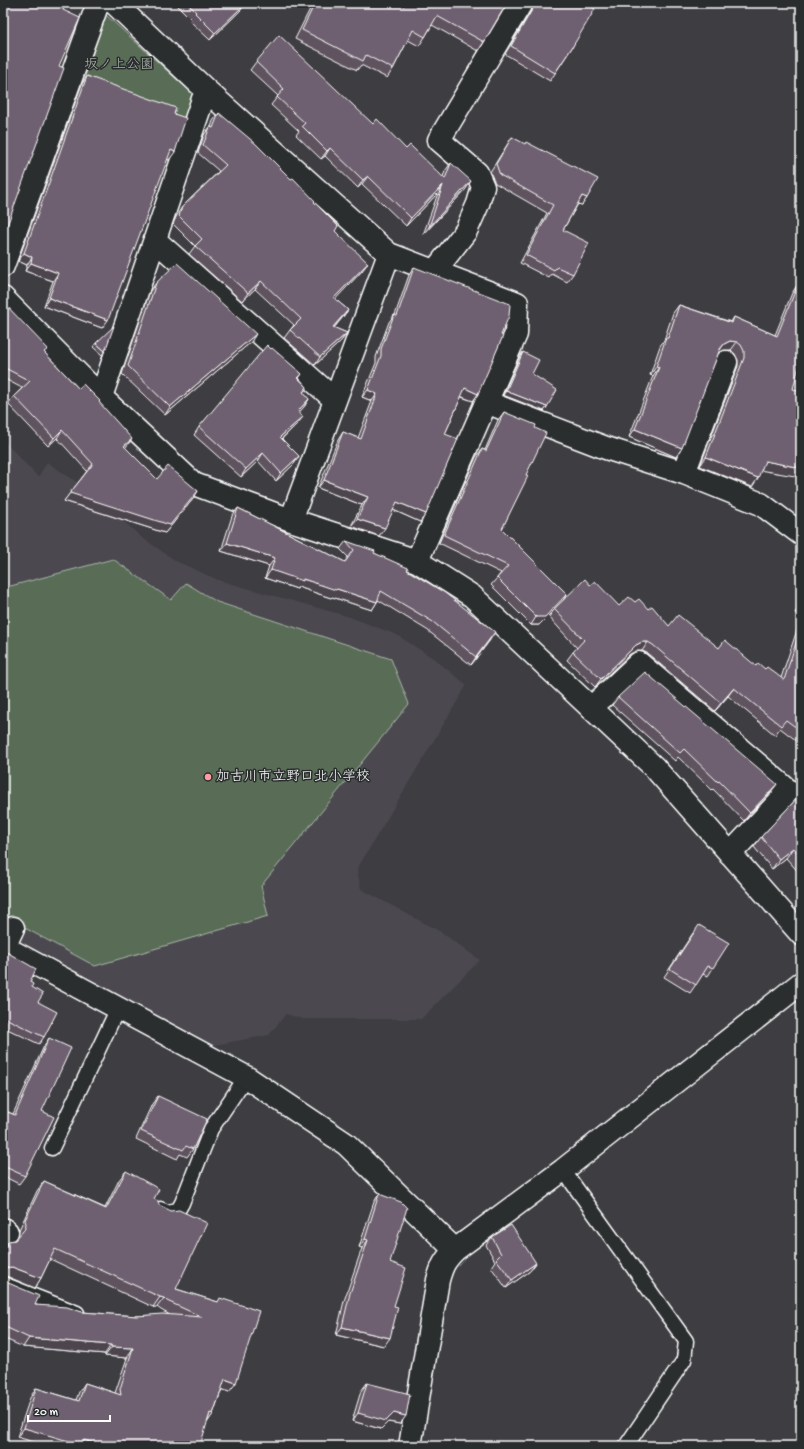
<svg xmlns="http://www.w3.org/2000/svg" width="804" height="1449" viewBox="0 0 804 1449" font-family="'Gochi Hand','Klee One',sans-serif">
<rect width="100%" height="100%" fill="#3e3d42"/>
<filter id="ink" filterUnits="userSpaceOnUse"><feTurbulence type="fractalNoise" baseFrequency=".025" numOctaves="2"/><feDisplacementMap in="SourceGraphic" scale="8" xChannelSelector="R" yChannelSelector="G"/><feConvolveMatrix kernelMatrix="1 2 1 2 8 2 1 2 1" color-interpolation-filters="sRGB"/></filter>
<g filter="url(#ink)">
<!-- built -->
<path fill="#4c4850" d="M3,426L4,441L38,477L47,462L90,491L141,537L176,561L218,580L347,616L397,635L433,658L467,685L357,869L361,889L441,932L480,960L421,1019H303L286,1014L269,1035L209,1046L3,938Z"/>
<!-- green -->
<path fill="#586c57" stroke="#acb6ab" d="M106,15L194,95L186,119L83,82Z
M113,559L171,600L186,583L217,602L391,659L409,704L261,886L268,916L95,966L12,921L3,919V588Z"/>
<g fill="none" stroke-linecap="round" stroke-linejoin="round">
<defs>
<path id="lane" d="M52,1148L118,1008
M563,1170L686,1341L684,1360L626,1446
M160,1209L167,1212L178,1210L182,1203L211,1129L246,1077
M3,1284L77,1313"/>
<path id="street" d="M114,3L206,90L389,254L291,520
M155,240L335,400
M389,254L517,303L516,334L417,561
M3,266L98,3
M434,272L466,231L478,204L483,187L477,173L439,140L521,3
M3,298L101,397L194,484L291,520L417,561L472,596L654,767L801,934
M101,397L206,90
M486,402L606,448L684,473L761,504L801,534
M684,473L726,362
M591,708L639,663L789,791L730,854
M13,928L4,947L246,1077L346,1144L455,1250
M3,1229L7,1232L3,1238
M410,1446L438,1280C442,1266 444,1261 455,1250L563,1170L801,983"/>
</defs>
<!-- lane casing -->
<use href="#lane" stroke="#fff" stroke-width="17"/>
<!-- street casing -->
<use href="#street" stroke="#fff" stroke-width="25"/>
<!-- lane -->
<use href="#lane" stroke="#2a2d2e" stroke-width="14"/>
<!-- street -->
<use href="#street" stroke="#2a2d2e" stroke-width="22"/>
</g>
<!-- wall -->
<path fill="#5f535f" stroke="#fff" d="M175,3H244L245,4L240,11L210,40L190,21L191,19Z
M313,3H397L402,5L403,3H507L484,42L478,51L432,25L425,37L419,46L408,40L393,69L387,78L361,65L357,70L295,39Z
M534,3H585L573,46L550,81L505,54L532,9Z
M256,62L373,124L443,177L445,171L451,163L466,189L423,235L438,193L406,226L362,184L358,188L325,156L321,159L296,135L299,131L271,105L278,96L250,70Z
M87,76L174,114L169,160L167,159L102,328L44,306L53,281L25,271L27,265L18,261L82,84Z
M219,113L314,203L335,231L362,271L335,299L348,310L342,318L334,328L347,333L341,341L315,365L284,338L290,330L294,325L255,289L242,301L189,254L195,246L173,224L177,215L182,207L219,171L198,153L204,135L210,127H211L213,121Z
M512,137L587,198L582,205L578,204L563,230L573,274L567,282L552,274L549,278L520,263L547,213L495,183L490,172L507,145Z
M414,267L478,394L473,401L461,397L445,434L426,514L420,522L393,510L379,536L351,526L362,505L318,488L338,440L343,432L358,438L372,401L362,397L376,363V357L389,322L394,315H395L409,275Z
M156,283L251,342L165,415L122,374L150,291Z
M798,284L793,389L761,470L752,487L700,466L738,366V360L735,354L731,350H724L719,352L676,457L629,437L653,376L650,375L660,346L664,340L673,313L679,305L731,322L734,317L775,335L792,293Z
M3,303L45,353L79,389L99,403L125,447L157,479L198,491L193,499L165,533L64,501L87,471L57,438L48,446L8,404L14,396L22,388L3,378Z
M96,343L105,351L102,355L93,347Z
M271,349L302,374L299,378L307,387L303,393L309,399L304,407L299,412L297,424L282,439L299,456L294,464L276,481L258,461L241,477L194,435L199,427Z
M523,352L532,374L547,407L544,411L503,395L520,356Z
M504,412L535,428L526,475L502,529L567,594L563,601L590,585L619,606L635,602L648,609L669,626L719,648L756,666L765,669L781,678L801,618V744L780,728L775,735L728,696L715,711L647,653L642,651H636L630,654L595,687L567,660L573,652L577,648L549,617L553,611L539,625H531L491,585L497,578L501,573L439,543L476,457L482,449L485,450L498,420Z
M238,508L345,562L348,557L340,549L346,541L374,553L407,570L490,640L471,665L427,630L378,600L377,602L372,610L332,597L331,598L298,587L297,589L265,578L269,566L221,551L232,516Z
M801,603V616L795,613Z
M618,697L771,792L744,821L713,789L712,790L678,757L675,761L612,705Z
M801,794V875L786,858L772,869L754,847L761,837Z
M693,933L713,968L708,976L703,974L690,993L664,977Z
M3,950L30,982L38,1002L44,1037L39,1044L3,1027Z
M49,1038L42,1111L25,1176L19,1184L3,1176V1110L13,1114L44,1046Z
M158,1096L193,1149L187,1157L180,1154L177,1159L136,1139L152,1104Z
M126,1171L154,1199L176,1289L218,1302L229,1392L222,1389L213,1414L207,1422L17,1437L30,1398L36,1388L76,1400L79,1392L85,1383L115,1393L127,1358L105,1356V1354L23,1347L3,1338V1280L35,1305L82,1312L137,1316L170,1315L161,1310L157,1307H153L50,1259L41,1278L35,1288L6,1276H3V1249L9,1241L15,1240L18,1236L19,1233V1230L37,1191L44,1181L105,1208L119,1180Z
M379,1194L390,1262L384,1346L336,1335L344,1301L362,1248L359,1247L374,1202Z
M492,1237L536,1263L530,1271L506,1288L491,1267L495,1261L486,1245Z
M367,1383L400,1424L388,1422L381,1429L352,1421L361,1391Z"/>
<!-- shaded-wall -->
<path fill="#4d444e" stroke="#fff" d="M245,4L240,11L210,40L215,33Z
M330,148L325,156L321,159L327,151Z
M171,150L175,152L169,160L165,158Z
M368,176L362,184L358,188L363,180Z
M471,181L466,189L423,235L429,227Z
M443,185L438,193L406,226L411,218Z
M582,196L587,198L582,205L577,204Z
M24,253L32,257L27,265L18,261Z
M31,263L58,273L53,281L25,271Z
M368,263L362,271L329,306L334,298Z
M261,281L255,289L242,301L248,293Z
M49,298L108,320L102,328L44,306Z
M348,310L342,318L328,335L333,327Z
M347,333L341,341L315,365L320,357Z
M256,334L251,342L165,415L170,407Z
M730,341L737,342L731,350H724L718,353L724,344Z
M656,367H659L653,376L650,375Z
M465,388L478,394L473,401L460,396Z
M368,390L377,394L372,401L362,397Z
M506,391L547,407L544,411L503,395Z
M309,399L304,407L293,419L298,411Z
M303,417L297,424L275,445L280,437Z
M635,429L682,448L676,457L629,437Z
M62,430L57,438L48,446L54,438Z
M132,439L126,447L118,454L124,446Z
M263,453L258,461L241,477L246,469Z
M299,456L294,464L276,481L281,473Z
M706,457L758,478L752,487L700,466Z
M765,461L801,468V477L759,470Z
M324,480L368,497L362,505L318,488Z
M198,491L193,499L165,533L64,501L70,493Z
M397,502L426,514L420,522L391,509Z
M357,519L385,528L379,536L351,526Z
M227,543L275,558L269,566L221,551Z
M271,570L337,589L377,602L372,610L332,597L331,598L298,587L297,589L265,578Z
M567,594L562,602L539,625H531L536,617Z
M495,632L490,640L471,665L476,657Z
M642,642H648L642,651H636L630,654L595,687L601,679L636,645Z
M734,688L728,696L715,711L721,703Z
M777,784L771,792L744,821L750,813Z
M793,848L786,858L772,869L779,859Z
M365,1239L368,1240L362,1248L359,1247Z
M536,1263L530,1271L506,1288L512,1280Z
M12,1267L41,1278L35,1288L6,1276H3V1270L5,1268Z
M160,1297L164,1298L157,1307H153Z
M342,1327L390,1338L384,1346L336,1335Z
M29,1338L111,1345L105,1354L23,1347Z
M112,1347L133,1348L127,1358L105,1356Z
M225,1379L236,1383L229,1392L219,1388Z
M210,1413L213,1414L207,1423Z
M358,1413H394L406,1416L400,1424L388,1422L381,1429L352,1421Z
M24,1428L84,1440L104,1446H47L17,1437Z"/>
<!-- building -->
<path fill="#6e616f" stroke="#fff" d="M3,3H65L63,10L80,18L59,66L64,68L3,237Z
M187,3H244L245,4L215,33L195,13L196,12Z
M315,3H397L404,6L406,3H507L484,42L437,16L425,37L413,30L393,69L366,55L363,61L302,30Z
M536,3H585L595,9L573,46L555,73L511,46Z
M279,35L373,124L377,119L406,149L410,145L445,179L451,163L471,181L429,227L443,185L411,218L368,176L363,180L330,148L327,151L302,126L305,123L277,97L284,89L256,62Z
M87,76L176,108L174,114L186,118L175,152L171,150L108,320L49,298L58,273L31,263L32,257L24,253Z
M219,113L256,144L291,179L293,178L315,201L314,202L338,226L335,231L368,263L334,298L348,310L333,327L347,333L320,357L290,330L301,319L261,281L248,293L195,246L202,239L179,216L182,207L226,165L203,145L210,127L213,128Z
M512,137L525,144L526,142L598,179L587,198L582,196L563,230L589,243L573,274L557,267L554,270L526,255L553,205L500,175L496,164Z
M177,263L256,334L170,407L128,366L156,283Z
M414,267L510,304L509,316L501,335L503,336L478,394L465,388L445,434L458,439L426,514L397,502L385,528L357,519L368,497L324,480L343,432L361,439L377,394L368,390L381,356V349L394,315L397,316Z
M798,284L801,285V358L793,389L801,391V468L765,461L758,478L706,457L744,358V351L741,345L737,342L730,341L724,344L720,349L682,448L635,429L659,367H656L666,338H668L679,305L732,323L734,317L777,336Z
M3,303L5,304L48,349L44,352L79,389L83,384L100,401L99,402L132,439L124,446L157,479L168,466L198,491L170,525L70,493L93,464L62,430L54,438L14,396L30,381L3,367Z
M114,326L105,351L96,343Z
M267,345L271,349L272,348L302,374L298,378L307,387L303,392L309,399L298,411L303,417L280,437L299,456L281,473L263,453L246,469L199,427Z
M523,352L539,360L532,374L557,390L547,407L506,391Z
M504,412L536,425L535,428L546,433L526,475L528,476L502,529L567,594L545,617H536L497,578L508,566L444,535L482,449L486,451Z
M238,508L345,562L354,550L346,541L375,551L374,553L408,568L407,570L445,593L495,632L476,657L433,622L381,591L377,602L337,589L336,590L303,579V581L271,570L275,558L227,543Z
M585,579L590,585L595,581L619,606L629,597L635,602L639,599L648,609L652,606L669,626L678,615L719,648L725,640L756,666L758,663L765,669L767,667L784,680L801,627V731L786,720L781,726L734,688L721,703L653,645L648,642H642L636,645L601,679L573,652L584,640L554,609Z
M645,672L777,784L750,813L719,781L718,782L684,749L680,753L618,697Z
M801,794V857L793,848L779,859L761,837Z
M699,925L729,943L713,968L708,966L696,985L670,969Z
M3,950L36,969L30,982L33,984L32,987L43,994L38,1002L57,1012L44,1037L3,1017Z
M49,1038L71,1048L42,1111L54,1117L25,1176L3,1166V1141L4,1139L3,1138V1110L15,1115Z
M158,1096L207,1119L193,1149L186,1146L183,1150L141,1131Z
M126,1171L159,1189L154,1199L158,1201L159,1205L171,1211L179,1210L207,1223L176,1289L218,1302L220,1298L259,1311L236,1383L225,1379L213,1414L210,1413L200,1446H104L84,1440L82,1445L24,1428L36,1388L79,1401L85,1383L121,1395L120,1389L133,1348L112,1347L111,1345L29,1338L3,1326V1280L6,1282L39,1296L35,1305L67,1307L82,1312L137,1316L162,1314L202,1317L167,1301L164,1298L160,1297L55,1249L41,1278L12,1267L5,1268L3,1270V1254L9,1241L15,1240L24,1230L26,1224L25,1220L44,1181L106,1209Z
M379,1194L401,1202L407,1208L390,1262L406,1268L394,1306L398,1307L390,1338L342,1327L350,1293L368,1240L365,1239Z
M511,1225L536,1263L512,1280L496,1259L501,1254L492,1237Z
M367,1383L410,1394L406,1416L394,1413L386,1421L358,1413Z"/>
</g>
<!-- markers -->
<circle fill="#ff9aa2" stroke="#2a2d2e" stroke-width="1.5" cx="208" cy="777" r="4"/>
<g text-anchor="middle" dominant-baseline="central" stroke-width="3" stroke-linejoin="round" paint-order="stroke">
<!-- park labels -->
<g font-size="14" fill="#acb6ab" stroke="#2a2d2e">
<text x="119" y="65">坂ノ上公園</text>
</g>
<!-- poi labels -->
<g font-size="14" fill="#fff" stroke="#2a2d2e" text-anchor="start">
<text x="216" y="777">加古川市立野口北小学校</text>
</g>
</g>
<!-- margin -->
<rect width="804" height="1449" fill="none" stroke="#2a2d2e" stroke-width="16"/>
<rect x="8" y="8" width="788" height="1433" fill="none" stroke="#fff" stroke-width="1.5" filter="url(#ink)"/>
<!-- scale -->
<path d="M28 1415v6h82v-6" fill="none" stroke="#ffffff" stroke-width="2"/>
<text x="34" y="1415" font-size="12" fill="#ffffff" stroke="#2a2d2e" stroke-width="3" paint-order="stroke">20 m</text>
</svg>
